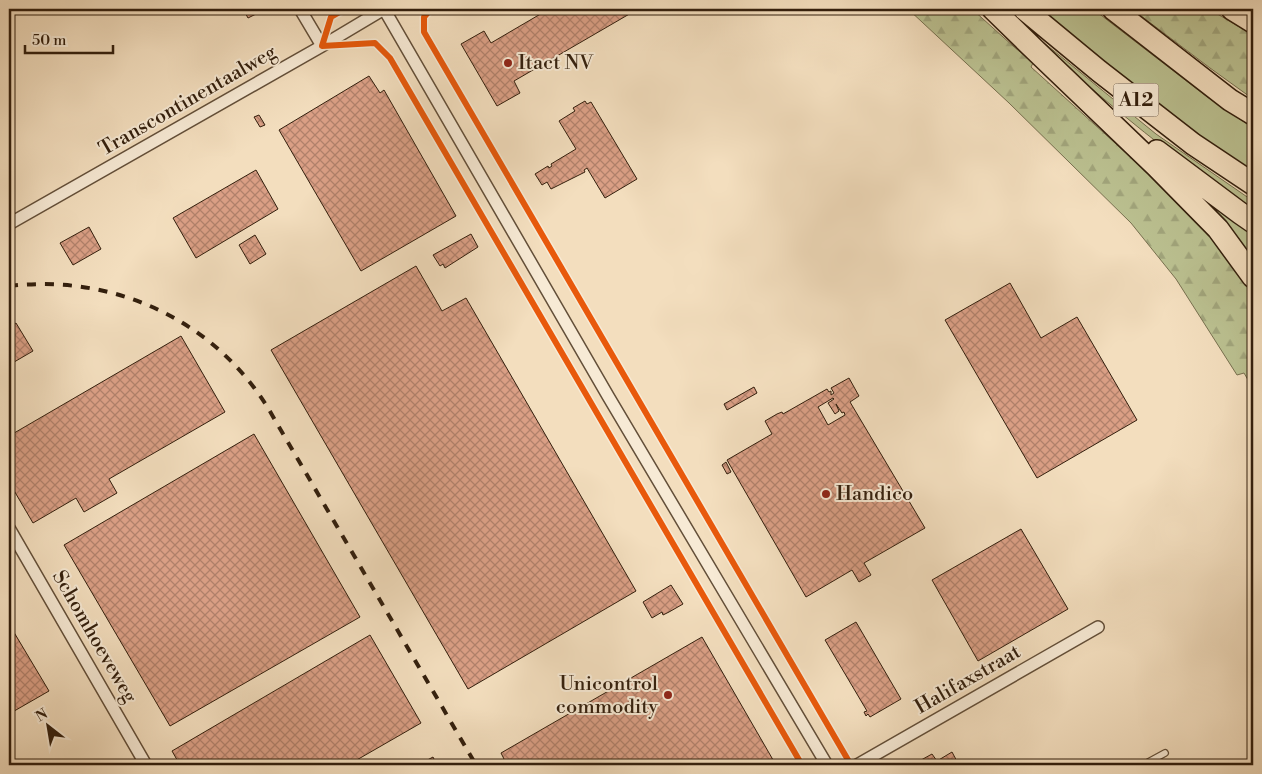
<svg xmlns="http://www.w3.org/2000/svg" width="1262" height="774" viewBox="0 0 1262 774" font-family="'Libre Bodoni',serif">
<defs>
<pattern id="forest-firs" width="22" height="20" patternUnits="userSpaceOnUse" patternTransform="scale(1.25)"><rect width="22" height="20" fill="#bbc191"/><path d="M5 1l3.5 6h-7zM16 11l3.5 6h-7z" fill="#a1a57c"/></pattern>
<pattern id="building-cross-hatch" width="8" height="8" patternUnits="userSpaceOnUse" patternTransform="scale(1.25)"><rect width="8" height="8" fill="#da9f85"/><path d="M0 0l8 8M0 8l8-8" fill="none" stroke="#b1816b"/></pattern>
</defs>
<rect width="100%" height="100%" fill="#f3debe"/>
<filter id="stains"><feTurbulence type="fractalNoise" baseFrequency=".004" numOctaves="4"/><feColorMatrix values="0 0 0 0 .2 0 0 0 0 .09 0 0 0 0 .02 0 0 0 .5 -.17"/></filter>
<radialGradient id="worn" r=".72"><stop offset=".6" stop-color="#630" stop-opacity="0"/><stop offset="1" stop-color="#630" stop-opacity=".3"/></radialGradient>
<!-- green -->
<path fill="#bbc191" stroke="#77704f" d="M1038,9H1093L1206,96L1253,128V174L1184,127Z
M1043,42L1156,134L1253,201V213C1179,162 1108,105 1041,44Z
M1191,187L1253,231V263Z"/>
<!-- forest -->
<path fill="url(#forest-firs)" stroke="#77704f" d="M908,9H972L1013,46L1033,63L1031,67L1157,181L1199,224L1221,249L1248,286L1253,295V399L1251,385L1244,373L1237,375L1176,279L1131,223L1009,103Z
M1132,9H1209L1253,35V99L1210,68Z"/>
<!-- building -->
<path fill="url(#building-cross-hatch)" stroke="#331f0d" fill-rule="evenodd" d="M243,9H259L258,13L248,18Z
M549,9H638L514,81L520,93L497,106L461,44L484,31L491,43Z
M369,76L380,93L384,90L456,216L361,271L279,130Z
M585,101L587,104L591,102L637,179L605,198L587,168L584,170L585,172L551,189L547,182L542,185L535,174L548,166L549,168L552,166L551,164L576,149L559,121L575,111L573,108Z
M259,115L265,125L260,127L254,117Z
M256,170L278,209L196,258L173,218Z
M89,227L101,249L73,265L60,243Z
M471,234L478,247L445,268L443,264L440,266L433,255Z
M255,235L266,254L250,264L239,245Z
M416,266L442,311L466,298L636,591L468,689L271,350Z
M1010,283L1041,338L1077,317L1137,420L1037,478L945,320Z
M16,323L33,351L9,365V327Z
M181,336L225,412L109,479L117,493L84,512L76,498L33,523L9,482V436Z
M849,378L859,396L850,402L925,528L864,563L871,575L859,582L852,570L806,597L727,460L772,434L765,421L777,414L782,412L783,414L827,389L829,392L831,391V395L834,393L831,388ZM833,398L834,399L828,403L835,414L839,411L836,404L842,413L844,412L845,415L828,425L818,407Z
M754,387L757,393L727,410L724,404Z
M254,434L360,617L170,726L64,545Z
M726,462L731,472L727,474L722,465Z
M1021,529L1068,609L978,661L932,580Z
M671,585L683,604L669,612L663,615L662,612L652,618L643,602Z
M856,622L901,699L870,717L868,714L866,716L864,712L867,711L825,640Z
M9,624L49,691L9,714Z
M370,635L421,723L348,765H192L188,759L180,765L172,751Z
M702,637L776,765H507L501,753Z
M952,752L959,765H912L932,754L937,761Z
M433,757L437,765H418Z"/>
<g fill="none" stroke-linecap="round" stroke-linejoin="round">
<defs>
<path id="service" d="M1143,765L1165,753"/>
<path id="minor" d="M300,9L322,46
M384,9L608,396L827,765
M9,224L322,46L384,9
M9,528L146,765
M857,765L1098,627"/>
<path id="motorway" d="M993,9L1035,50L1156,166L1218,229L1253,277
M1024,9L1099,71L1193,144L1253,184
M1113,9L1230,100L1253,114
M1232,9L1253,22
M1157,151L1240,213L1253,222"/>
</defs>
<!-- service casing -->
<use href="#service" stroke="#634f39" stroke-width="8"/>
<!-- minor casing -->
<use href="#minor" stroke="#634f39" stroke-width="14"/>
<!-- motorway casing -->
<use href="#motorway" stroke="#331f0d" stroke-width="24"/>
<!-- service -->
<use href="#service" stroke="#f7ead5" stroke-width="5.5"/>
<!-- minor -->
<use href="#minor" stroke="#f7ead5" stroke-width="11"/>
<!-- motorway -->
<use href="#motorway" stroke="#f3debe" stroke-width="21"/>
<!-- rail -->
<path stroke="#331f0d" stroke-width="4" stroke-dasharray="9 9" stroke-linecap="butt" d="M9,286C112,274 212,318 268,408L476,765"/>
<defs>
<path id="cycleway" d="M345,9L331,17L322,46L375,43L390,58L802,765
M431,9L424,17V32L851,765"/>
</defs>
<!-- cycleway casing -->
<use href="#cycleway" stroke="#f7ead5" stroke-width="9"/>
<!-- cycleway -->
<use href="#cycleway" stroke="#e8590c" stroke-width="6"/>
</g>
<!-- markers -->
<g fill="#8f2418" stroke="#f7ead5" stroke-width="2">
<circle cx="508" cy="63" r="5"/>
<circle cx="826" cy="494" r="5"/>
<circle cx="668" cy="695" r="5"/>
</g>
<g text-anchor="middle" dominant-baseline="central" stroke-width="4" stroke-linejoin="round" paint-order="stroke">
<!-- shield labels -->
<rect fill="#f7ead5" stroke="#6e5c49" stroke-width="1" x="1113.5" y="83.5" width="45" height="33" rx="4"/>
<g font-size="19" font-weight="bold" fill="#331f0d">
<text x="1136" y="100">A12</text>
</g>
<!-- poi labels -->
<g font-size="20" fill="#331f0d" stroke="#f7ead5" text-anchor="start">
<text x="518" y="63">Itact NV</text>
<text x="836" y="494">Handico</text>
<text x="658" y="684" text-anchor="end">Unicontrol<tspan x="658" dy="23">commodity</tspan></text>
</g>
<!-- street labels -->
<g font-size="20" fill="#331f0d" stroke="#f7ead5">
<text transform="translate(188 101) rotate(-30)">Transcontinentaalweg</text>
<text transform="translate(94 637) rotate(60)">Schomhoeveweg</text>
<text transform="translate(968 680) rotate(-30)">Halifaxstraat</text>
</g>
</g>
<!-- margin -->
<rect width="1262" height="774" fill="none" stroke="#f3debe" stroke-width="30"/>
<rect x="10" y="10" width="1242" height="754" fill="none" stroke="#331f0d" stroke-width="2.5"/>
<rect x="15" y="15" width="1232" height="744" fill="none" stroke="#331f0d"/>
<!-- north arrow -->
<g transform="translate(48 726) rotate(329)" stroke="#f7ead5" stroke-width="4" paint-order="stroke">
<path d="M0-4L9 19L0 12L-9 19Z" fill="#331f0d"/>
<text y="-8" font-size="14" font-weight="bold" text-anchor="middle" fill="#331f0d">N</text>
</g>
<!-- scale -->
<path d="M25 45v8h88v-8" fill="none" stroke="#331f0d" stroke-width="2.5"/>
<text x="32" y="45" font-size="15" fill="#331f0d" stroke="#f7ead5" stroke-width="4" paint-order="stroke">50 m</text>
<rect width="100%" height="100%" filter="url(#stains)"/>
<rect width="100%" height="100%" fill="url(#worn)"/>
</svg>
